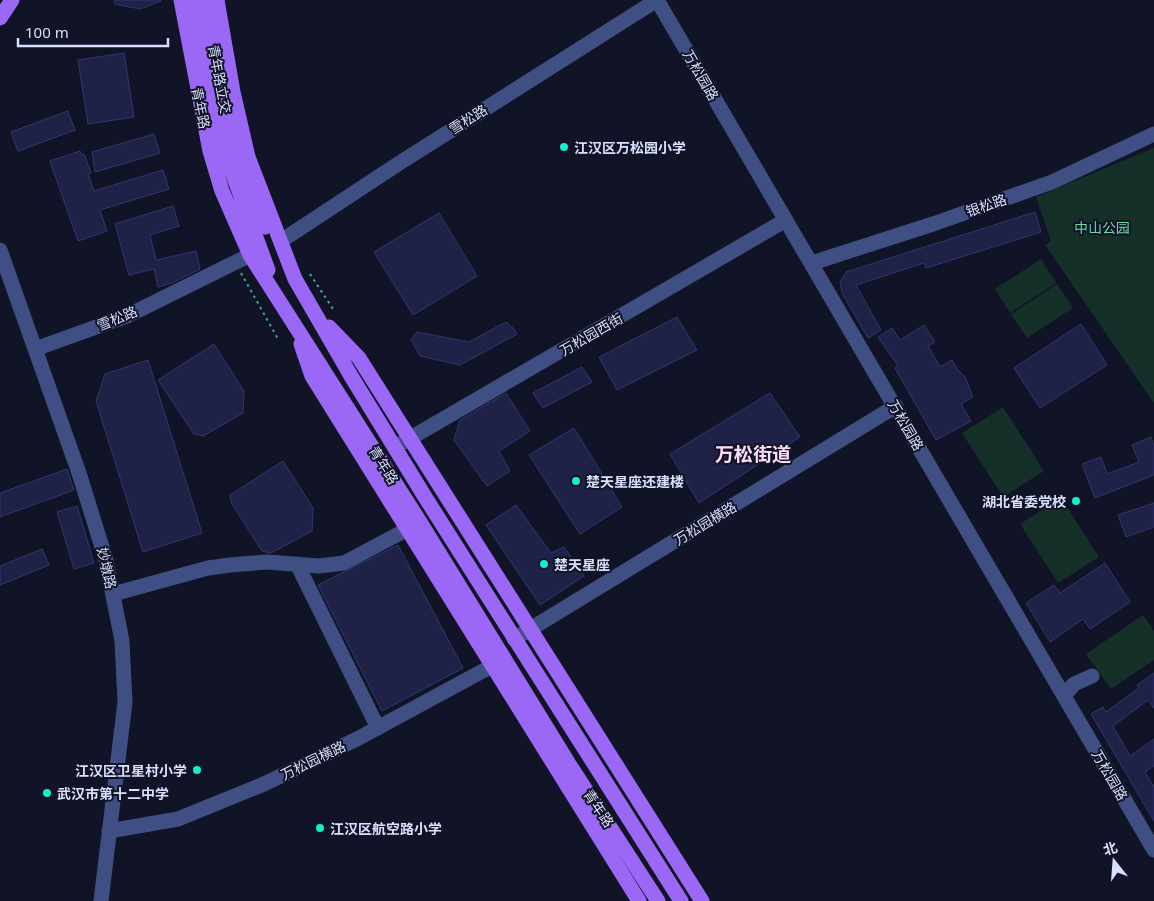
<svg xmlns="http://www.w3.org/2000/svg" width="1154" height="901" viewBox="0 0 1154 901" font-family="'Noto Sans','Noto Sans SC',sans-serif">
<rect width="100%" height="100%" fill="#111427"/>
<!-- green -->
<path fill="#153028" d="M1154,148V403L1045,245L1051,241L1036,197Z
M1041,259L1056,283L1010,313L995,289Z
M1057,284L1073,308L1027,338L1011,314Z
M1003,407L1044,471L1003,497L962,433Z
M1061,498L1099,557L1058,583L1020,524Z
M1143,615L1154,631V660L1111,689L1086,654Z"/>
<!-- building -->
<path fill="#1f2147" stroke="#323771" d="M115,0H161V1L140,9L115,4Z
M124,53L134,117L88,124L78,60Z
M68,111L75,130L18,151L11,132Z
M154,134L160,153L95,172L92,152Z
M80,151L82,155L84,154L91,173L88,174L94,191L163,170L169,189L100,210L107,231L78,241L50,161Z
M173,206L179,226L150,235L156,260L196,251L200,269L172,283L158,287L154,269L129,275L115,224Z
M1035,212L1041,232L926,268L924,263L856,285L881,330L868,338L842,293L840,282L846,272Z
M439,213L477,276L413,315L374,252Z
M677,317L697,350L617,390L599,357Z
M506,322L513,328L517,334L460,365L420,356L411,340L417,332L469,342Z
M1081,324L1107,365L1040,408L1014,368Z
M924,325L935,342L928,346L940,367L952,360L957,369L965,377L973,397L961,404L971,421L936,440L895,368L898,366L878,337L892,328L900,340Z
M214,344L244,391L243,413L203,436L194,434L158,380Z
M148,360L202,533L143,552L96,401L105,374Z
M582,367L592,382L543,408L533,393Z
M506,393L530,431L499,451L510,471L487,486L454,440L460,420Z
M770,393L800,437L699,503L670,454Z
M574,428L622,507L580,534L529,455Z
M1151,437L1154,446V475L1095,498L1082,464L1101,457L1107,474L1139,462L1132,445Z
M283,461L313,508L312,531L271,553L262,551L232,504L230,495Z
M67,469L74,490L0,517V493Z
M1154,503V527L1126,537L1118,515Z
M516,505L551,553L564,547L584,576L540,605L486,525Z
M77,506L94,563L74,569L57,512Z
M398,545L463,668L382,711L318,585Z
M42,549L49,565L0,585V566Z
M1105,563L1130,602L1090,629L1083,619L1050,642L1026,603L1054,585L1060,593Z
M1154,673V708L1148,700L1113,726L1130,756L1154,739V766L1145,772L1154,787V821L1091,714L1103,707L1106,712L1139,688L1137,685Z"/>
<g fill="none" stroke-linecap="round" stroke-linejoin="round">
<!-- path -->
<path stroke="#38b28a" stroke-width="2" stroke-dasharray="2.5 4" stroke-linecap="butt" d="M241,273L278,339
M310,274L333,309"/>
<!-- minor -->
<path stroke="#404f83" stroke-width="15" d="M657,0L1154,850
M281,241L401,162L657,0
M0,250L79,473L106,560L122,641L125,702L101,901
M812,263L933,224L1052,182L1154,134
M35,349L127,316L250,255
M395,447L786,220
M297,564L378,728
M113,594L208,568L230,565L267,562L319,566L344,563L406,530
M514,639L896,406
M1064,696L1074,684L1092,676
M109,831L178,819L264,784L357,739L503,660"/>
<!-- major -->
<path stroke="#9a68f5" stroke-width="15" d="M181,0L210,151L222,191L250,255L420,522L569,764L658,901
M194,0L214,123L268,270
M205,0L236,158L265,227
M217,0L233,92L248,157L295,279L351,376L425,497L681,901
M0,18L12,0
M329,327L359,358L702,901
M301,344L312,376L639,901"/>
</g>
<!-- markers -->
<g fill="#13efc9" stroke="#111427" stroke-width="2">
<circle cx="564" cy="147" r="5"/>
<circle cx="576" cy="481" r="5"/>
<circle cx="1076" cy="501" r="5"/>
<circle cx="544" cy="564" r="5"/>
<circle cx="197" cy="770" r="5"/>
<circle cx="47" cy="793" r="5"/>
<circle cx="320" cy="828" r="5"/>
</g>
<g text-anchor="middle" dominant-baseline="central" stroke-width="4" stroke-linejoin="round" paint-order="stroke">
<!-- street labels -->
<g font-size="14" fill="#dadffd" stroke="#111427">
<text transform="translate(701 75) rotate(60)">万松园路</text>
<text transform="translate(220 79) rotate(79)">青年路立交</text>
<text transform="translate(201 108) rotate(78)">青年路</text>
<text transform="translate(468 119) rotate(-32)">雪松路</text>
<text transform="translate(986 205) rotate(-19)">银松路</text>
<text transform="translate(117 318) rotate(-22)">雪松路</text>
<text transform="translate(591 334) rotate(-30)">万松园西街</text>
<text transform="translate(906 425) rotate(60)">万松园路</text>
<text transform="translate(384 465) rotate(58)">青年路</text>
<text transform="translate(705 523) rotate(-31)">万松园横路</text>
<text transform="translate(107 568) rotate(77)">妙墩路</text>
<text transform="translate(313 760) rotate(-26)">万松园横路</text>
<text transform="translate(1110 775) rotate(60)">万松园路</text>
<text transform="translate(599 808) rotate(56)">青年路</text>
</g>
<!-- poi labels -->
<g font-size="14" font-weight="bold" fill="#dadffd" stroke="#111427" text-anchor="start">
<text x="574" y="147">江汉区万松园小学</text>
<text x="586" y="481">楚天星座还建楼</text>
<text x="1066" y="501" text-anchor="end">湖北省委党校</text>
<text x="554" y="564">楚天星座</text>
<text x="187" y="770" text-anchor="end">江汉区卫星村小学</text>
<text x="57" y="793">武汉市第十二中学</text>
<text x="330" y="828">江汉区航空路小学</text>
</g>
<!-- park labels -->
<g font-size="14" fill="#6ad99f" stroke="#111427">
<text x="1102" y="227">中山公园</text>
</g>
<!-- district labels -->
<g font-size="19" font-weight="bold" fill="#fddcfa" stroke="#111427">
<text x="753" y="454">万松街道</text>
</g>
</g>
<!-- north arrow -->
<g transform="translate(1114 861) rotate(343)" stroke="#111427" stroke-width="4" paint-order="stroke">
<path d="M0-4L9 19L0 12L-9 19Z" fill="#dadffd"/>
<text y="-8" font-size="14" font-weight="bold" text-anchor="middle" fill="#dadffd">北</text>
</g>
<!-- scale -->
<path d="M18 38v8h150v-8" fill="none" stroke="#dadffd" stroke-width="2.5"/>
<text x="25" y="38" font-size="15" fill="#dadffd" stroke="#111427" stroke-width="4" paint-order="stroke">100 m</text>
</svg>
